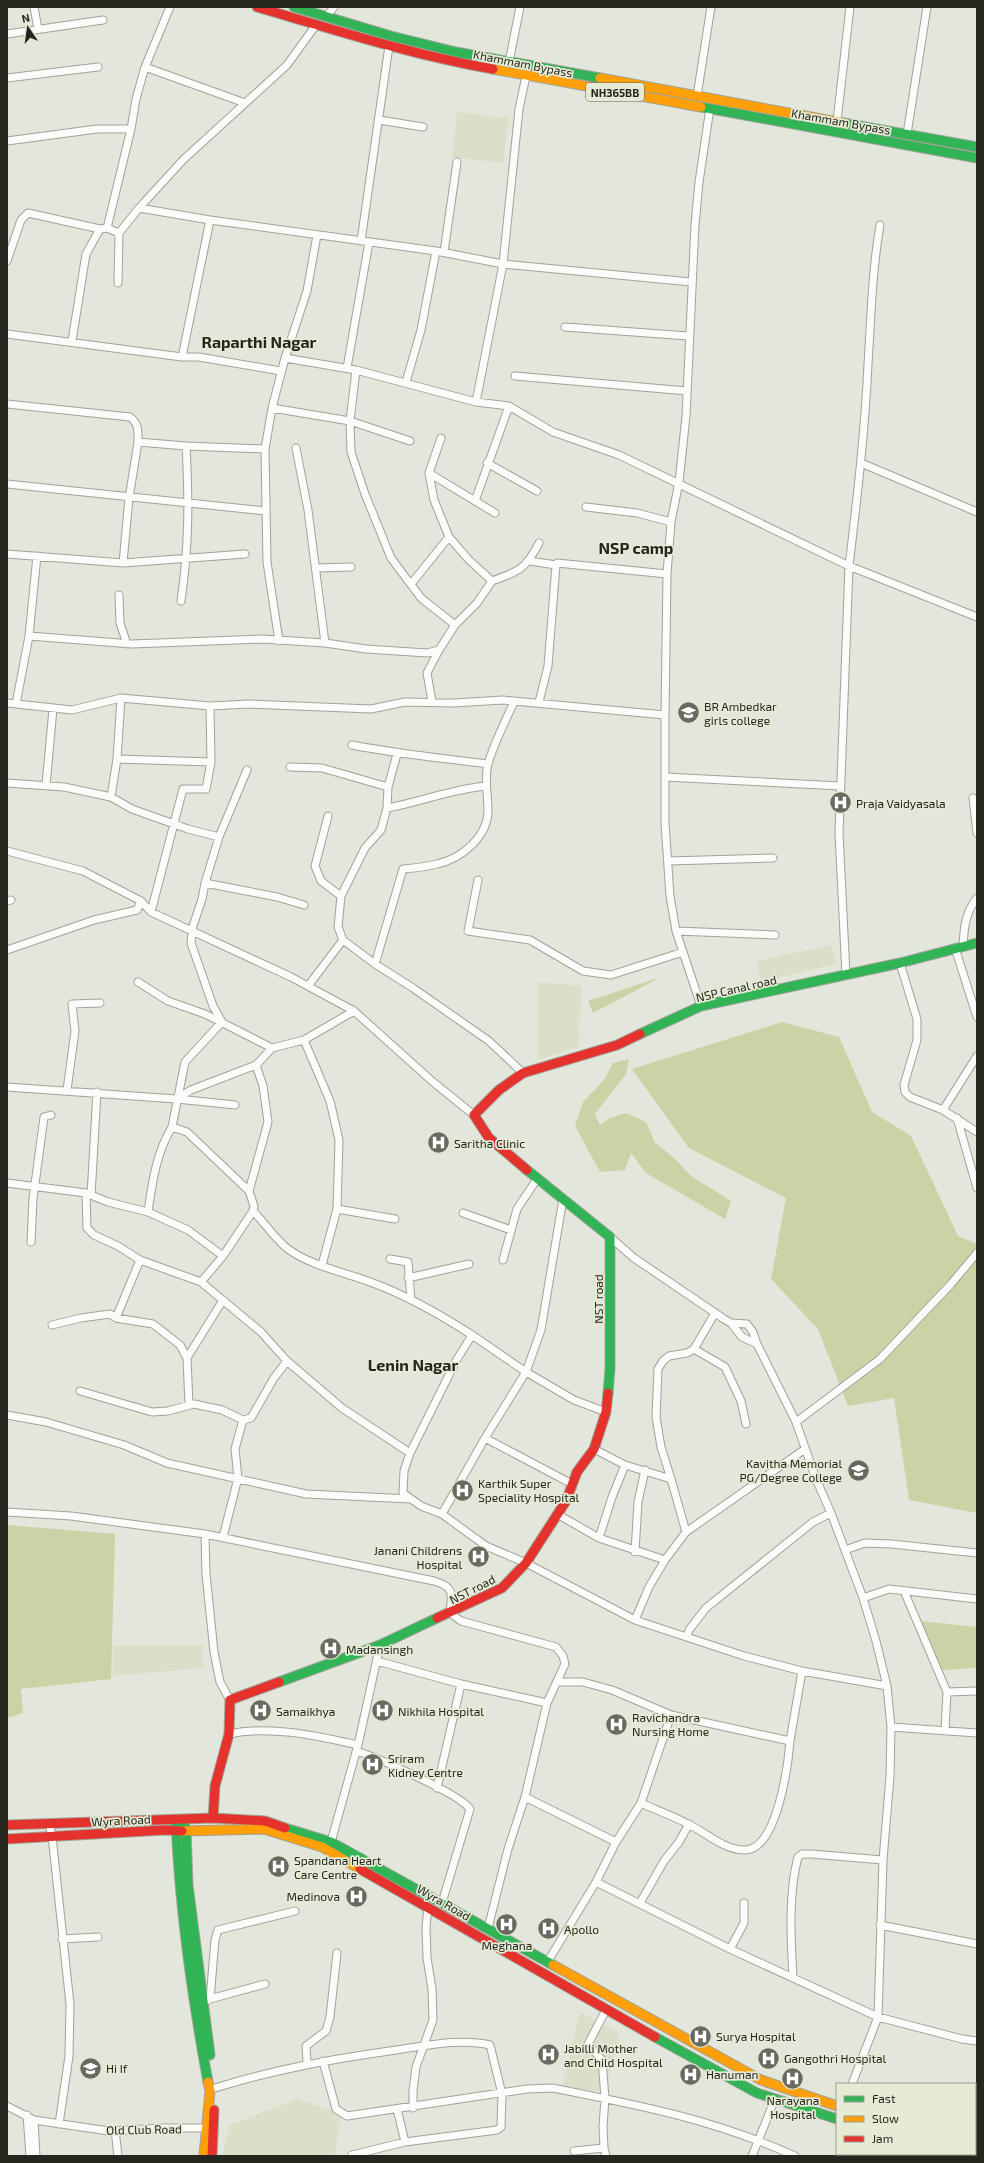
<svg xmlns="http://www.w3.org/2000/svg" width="984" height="2163" viewBox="0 0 984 2163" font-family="'Exo 2',sans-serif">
<rect width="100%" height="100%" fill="#e3e6da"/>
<!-- built -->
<path fill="#dadfca" d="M457,112L509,118L503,163L452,157Z
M831,945L836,964L761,982L756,961Z
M538,982L581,986L579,1046L538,1060Z
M203,1645V1668L113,1676V1646Z
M580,2012L620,2033L605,2092L562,2087Z
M298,2099L341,2114L335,2156H222L230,2125Z"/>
<!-- green -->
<path fill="#cad3a6" d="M661,977L593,1013L588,1001Z
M782,1022L839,1037L872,1112L911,1136L958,1236L977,1244V1513L909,1500L894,1398L848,1406L818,1329L771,1279L786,1198L689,1148L632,1069Z
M629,1059L626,1074L595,1114L600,1125L610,1118L626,1113L646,1122L655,1143L673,1157L691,1176L731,1201L725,1219L646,1173L631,1153L625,1170L600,1172L575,1126L583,1102L604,1080L613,1063Z
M7,1525L115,1534L111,1679L21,1689L23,1713L7,1718Z
M919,1621L977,1627V1668L942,1670Z"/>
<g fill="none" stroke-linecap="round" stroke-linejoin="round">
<defs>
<path id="street" d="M34,7L38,29
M326,17L334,7
M7,34L103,20
M509,62L520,7
M145,67L245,103
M7,78L98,67
M697,96L711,7
M379,120L423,127
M837,121L850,7
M907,134L927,7
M7,141L97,129H131
M139,208L210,220L436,251L503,264L691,282
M107,228L119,233L139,208L183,160L287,65L316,25
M361,241L389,46
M444,252L457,162
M7,261L21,220L28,213L100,229
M118,283L119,233
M565,327L688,336
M7,334L182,357H199L281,371
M72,341L86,254L100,229L107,228L131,129L136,99L145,67L170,7
M182,357L210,220
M285,358L356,370L476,402L509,406L553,432L619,455L849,566C857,499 865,431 868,364C871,317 872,272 880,225
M347,368L369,242
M515,376L687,391
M406,382L421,330L436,251
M476,402L503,264L519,109L526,76
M7,404L130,417C139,424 138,431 138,442L186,446C189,502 189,546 181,601
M272,408L350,421L410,441
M441,438L429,473L434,500L449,537L469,560L492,581C518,572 526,569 539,543
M186,446L265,449
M296,448L308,510L325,643
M487,463L537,491
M861,463L977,512
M429,473L495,513
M7,484L266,511
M475,501L509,406
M586,507L637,513L671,522
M7,554L123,563L245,554
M530,561L556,565L557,563L667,574
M123,563L129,498L138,442
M316,568L351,567
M411,584L449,537
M119,595L120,623L127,644
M455,625L477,603L492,581
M29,636L132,644L262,639L325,643L366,649L427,653L439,650L455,625L421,598L391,558L365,494L351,452L350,421L356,370
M279,641L267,562L265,449L272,408L285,358L307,291L317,235
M432,702L427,673L439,650
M539,702L548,666L556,565
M7,703L72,710L121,698L210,706L249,704L371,709L405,702L454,703L503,700L665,715
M16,704L29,636L37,556
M352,745C397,754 442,758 488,764
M117,759L211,762
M290,767L322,768L388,787L397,754
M665,777L840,786
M7,783L64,787L111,797L132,809L188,829L219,837
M46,785L53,709
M111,797L117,759L121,698
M973,798L977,833
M387,808C420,802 452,789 486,786
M328,816L315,866L321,881L341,896L338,927L343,940L375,964L413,988L489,1041L523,1073
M7,851L83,871L141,901L151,912L291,977L354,1011L433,1082L474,1115
M668,861L773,858
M478,880L468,931L530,940L583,971L611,975L683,952
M205,883L277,897L304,905
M341,896L365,848L381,830L387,808L388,787
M7,901L11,900
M151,912L183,789H206L211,762L210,706
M676,931L775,935
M963,946C964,928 965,913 977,898
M955,948L977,1017
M7,950L94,920L137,910L141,901
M900,963L917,1019V1040L904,1085L905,1092L910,1097L943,1110L977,1132
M375,964L403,869C414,868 426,867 437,864C461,859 488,837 488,810C488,795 484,779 488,764C494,743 505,722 514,702
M846,975L839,833L849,566L977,617
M138,982L168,1001L205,1014L272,1048
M308,986L343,940
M701,1006L676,931L670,896L665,823V715L667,574L671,522L679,482L686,416L695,225L699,182L710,108
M304,1040L330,1101L339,1140L337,1209L322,1265
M7,1087L176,1099L191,1090L256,1065L272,1048L304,1040L354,1011
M67,1090L75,1031L72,1004L100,1003
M177,1099L235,1105
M943,1110L977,1056
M957,1118L977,1188
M7,1183L86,1193L108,1202L148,1212L188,1230L223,1256
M249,1191L268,1122L263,1086L256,1065
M86,1193L87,1228L94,1235L118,1246L140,1260L201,1282L261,1332L287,1361L342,1408L410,1453
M91,1195L97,1092
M337,1209L395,1219
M253,1211C263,1221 277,1241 288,1249C313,1267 345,1272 373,1283C408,1296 441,1315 472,1335L456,1361L410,1453L404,1471L403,1493L421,1506L442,1514L486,1546L526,1563L635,1620L744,1656L802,1671L887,1686
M148,1212C152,1184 156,1153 172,1127
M463,1213L511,1230
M610,1237L634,1258L724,1319L731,1323L747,1324L753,1332L757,1344L796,1422L816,1479L831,1513L863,1598L876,1641L887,1686L891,1727L890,1777L883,1860L878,2017L852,2084
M31,1242L33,1199L44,1117L51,1115
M390,1259L408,1262L411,1300
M503,1260L517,1209L537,1179
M408,1278L469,1264
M201,1282L223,1256L253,1211L254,1206L249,1191L187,1132L172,1127L185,1062L222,1022L213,1006L191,943L192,929L202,899L205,883L219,837L247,770
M116,1318L140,1260
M731,1323L742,1337L757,1344
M52,1325L81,1318L110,1314L116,1318L153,1324L180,1345L187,1358
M472,1335L526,1372L574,1400L606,1412
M694,1349L725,1367L741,1401L746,1424
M80,1391L152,1412L168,1411L194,1404L222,1410L243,1420L251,1418L274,1378L287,1361
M189,1405L187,1358L223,1300
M7,1415L46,1422L124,1445L167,1463L306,1494L411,1499
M796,1422L880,1359L951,1284L977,1253
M485,1438L572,1484
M594,1449L625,1465L671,1479L686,1532
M671,1479L661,1447L656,1417L658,1369L663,1361L669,1356L687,1353L694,1349L715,1313
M7,1512L71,1516L205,1534L434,1581C455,1587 452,1594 450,1613L461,1621L556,1647L563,1656L565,1664L547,1703L525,1797L508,1849L488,1928
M442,1514L485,1438L526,1372L541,1330L563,1199
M557,1514L599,1538L665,1560
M205,1534L206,1574L214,1652L220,1682L230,1700
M223,1537L238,1478L235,1449L243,1420
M599,1538L612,1497L625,1465
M845,1550L865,1543L891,1544L977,1553
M635,1552L638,1502L645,1470
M904,1591L947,1692L945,1731
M863,1598L889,1589L977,1599
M635,1620L649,1587L665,1560L686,1532L805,1449
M687,1636L689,1630L706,1608L813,1522L831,1513
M377,1661L461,1684L547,1703
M558,1682H583L612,1690L671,1715
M947,1692L977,1691
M891,1727L977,1733
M229,1734C271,1725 317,1736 358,1745
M356,1751C376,1757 460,1794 470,1809L442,1903
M437,1788L461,1684
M525,1797L616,1842
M641,1803C656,1810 673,1816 688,1824C705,1832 724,1850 744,1850C777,1851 788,1766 790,1741
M49,1823L52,1836L70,2004L69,2056L59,2124
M331,1842L358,1745L380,1645
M596,1882L730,1949L878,2017L962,2039L977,2041
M640,1903L664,1861L679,1842L689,1824
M880,1925L977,1944
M62,1939L98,1937
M730,1949L744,1923V1903
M548,1961L596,1882L616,1842L641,1803L671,1715L790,1741L802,1671
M793,1978C791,1940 788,1894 798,1857L802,1854H811L883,1860
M210,1999L265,1984
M202,2003L210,1999L215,1940L218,1930L295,1911
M323,2061L336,2109L347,2116L527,2089L553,2088C639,2105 715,2120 795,2156
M307,2063L306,2046L326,2031L330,2017L337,1953
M215,2088C276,2069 333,2059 396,2050C426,2046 460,2038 490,2045L502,2094L501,2127L497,2130L405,2142L352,2155
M7,2106L34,2120L109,2131L161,2128H205
M413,2108V2091L416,2067L433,2020L432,1989L427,1958L426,1927L428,1907
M397,2109L405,2142
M27,2115L30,2156
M34,2120L36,2156
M115,2130L118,2156
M604,2148L606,2156
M574,2151L604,2148L603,2127L605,2098L602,2060L588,2044L606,2010
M752,2156L775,2099"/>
<path id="fast" d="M294,7L391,36L456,52L600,78
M701,107L977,158
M843,123L977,147
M640,1034L701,1006L900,963L977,943
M527,1170L610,1237V1369L608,1393
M279,1682L380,1645L437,1618
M176,1823C180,1910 192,1996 208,2082
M184,1824L186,1831L188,1885L210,2055
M285,1828L331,1842L553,1965
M655,2037L757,2093L837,2119"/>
<path id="slow" d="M493,69L701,107
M600,78L843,123
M182,1831L264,1829L322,1847L360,1869
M553,1965L761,2080L837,2106
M975,2142H977
M204,2156L210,2091L208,2082"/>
<path id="jam" d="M257,7C335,30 413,55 493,69
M527,1170L489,1138L474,1115L499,1090L523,1073L617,1045L640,1034
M437,1618L502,1588L526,1563L566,1501L577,1472L594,1449L606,1412L608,1393
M213,1818L215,1786L229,1734L230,1700L279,1682
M7,1825L213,1818L265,1821L285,1828
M7,1839L165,1830L182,1831
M360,1869L655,2037
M952,2154L974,2156
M212,2156L214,2110"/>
</defs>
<!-- street casing -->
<use href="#street" stroke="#a1a39a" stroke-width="9"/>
<!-- fast casing -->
<use href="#fast" stroke="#a1a39a" stroke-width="11"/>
<!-- slow casing -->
<use href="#slow" stroke="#a1a39a" stroke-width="11"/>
<!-- jam casing -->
<use href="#jam" stroke="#a1a39a" stroke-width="11"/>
<!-- street -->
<use href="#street" stroke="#fbfbf9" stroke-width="7"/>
<!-- fast -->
<use href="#fast" stroke="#30b455" stroke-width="9"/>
<!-- slow -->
<use href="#slow" stroke="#ff9f0a" stroke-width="9"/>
<!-- jam -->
<use href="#jam" stroke="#e5322d" stroke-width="9"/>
</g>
<!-- icons -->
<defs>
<symbol id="university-disc" viewBox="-11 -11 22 22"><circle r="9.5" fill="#686a60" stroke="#e6ebd5"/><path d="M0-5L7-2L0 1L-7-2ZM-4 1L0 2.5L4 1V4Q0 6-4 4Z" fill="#fff"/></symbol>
<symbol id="hospital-disc" viewBox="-11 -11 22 22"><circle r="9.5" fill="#686a60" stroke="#e6ebd5"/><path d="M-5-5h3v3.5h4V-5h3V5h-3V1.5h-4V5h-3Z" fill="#fff"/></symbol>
</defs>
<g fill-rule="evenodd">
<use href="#university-disc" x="676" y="700" width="25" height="25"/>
<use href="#hospital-disc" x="828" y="790" width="25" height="25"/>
<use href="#hospital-disc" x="426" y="1130" width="25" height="25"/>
<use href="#university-disc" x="846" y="1458" width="25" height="25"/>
<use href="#hospital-disc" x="450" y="1478" width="25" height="25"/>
<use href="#hospital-disc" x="466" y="1544" width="25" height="25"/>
<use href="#hospital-disc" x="318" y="1636" width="25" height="25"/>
<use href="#hospital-disc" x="248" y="1698" width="25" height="25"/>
<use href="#hospital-disc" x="370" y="1698" width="25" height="25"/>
<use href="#hospital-disc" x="604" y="1712" width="25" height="25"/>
<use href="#hospital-disc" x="360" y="1752" width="25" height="25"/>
<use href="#hospital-disc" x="266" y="1854" width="25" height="25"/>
<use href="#hospital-disc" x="344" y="1884" width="25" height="25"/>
<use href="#hospital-disc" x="494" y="1912" width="25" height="25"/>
<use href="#hospital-disc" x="536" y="1916" width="25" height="25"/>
<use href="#hospital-disc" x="688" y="2024" width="25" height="25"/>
<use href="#hospital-disc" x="536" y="2042" width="25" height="25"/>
<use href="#hospital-disc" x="756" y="2046" width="25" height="25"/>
<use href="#university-disc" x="78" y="2056" width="25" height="25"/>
<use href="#hospital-disc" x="678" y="2062" width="25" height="25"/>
<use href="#hospital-disc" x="780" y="2066" width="25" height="25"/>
</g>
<g text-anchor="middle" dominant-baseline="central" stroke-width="3.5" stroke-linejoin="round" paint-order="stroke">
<!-- shield labels -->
<rect fill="#e6ebd5" stroke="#5f6256" stroke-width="1" x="586" y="83" width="58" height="18" rx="3"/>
<g font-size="11" font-weight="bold" fill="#25271f">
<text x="615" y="92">NH365BB</text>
</g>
<!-- street labels -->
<g font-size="12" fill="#25271f" stroke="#e6ebd5">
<text transform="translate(523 63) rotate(11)">Khammam Bypass</text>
<text transform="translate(841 121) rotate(10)">Khammam Bypass</text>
<text transform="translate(736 988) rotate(-13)">NSP Canal road</text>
<text transform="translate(598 1299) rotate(-90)">NST road</text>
<text transform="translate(472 1589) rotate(-27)">NST road</text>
<text transform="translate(121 1820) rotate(-3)">Wyra Road</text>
<text transform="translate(444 1902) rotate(30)">Wyra Road</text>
<text transform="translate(144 2129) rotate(-1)">Old Club Road</text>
</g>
<!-- poi labels -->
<g font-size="12" fill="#25271f" stroke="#e6ebd5" text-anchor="start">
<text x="704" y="706">BR Ambedkar<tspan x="704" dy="14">girls college</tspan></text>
<text x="856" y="803">Praja Vaidyasala</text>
<text x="454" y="1143">Saritha Clinic</text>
<text x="842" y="1463" text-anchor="end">Kavitha Memorial<tspan x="842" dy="14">PG/Degree College</tspan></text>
<text x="478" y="1483">Karthik Super<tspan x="478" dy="14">Speciality Hospital</tspan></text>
<text x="462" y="1550" text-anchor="end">Janani Childrens<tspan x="462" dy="14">Hospital</tspan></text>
<text x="346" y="1649">Madansingh</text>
<text x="276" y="1711">Samaikhya</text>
<text x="398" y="1711">Nikhila Hospital</text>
<text x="632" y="1717">Ravichandra<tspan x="632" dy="14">Nursing Home</tspan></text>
<text x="388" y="1758">Sriram<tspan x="388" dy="14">Kidney Centre</tspan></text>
<text x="294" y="1860">Spandana Heart<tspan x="294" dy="14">Care Centre</tspan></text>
<text x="340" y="1896" text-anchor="end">Medinova</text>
<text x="564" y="1929">Apollo</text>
<text x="507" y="1945" text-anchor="middle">Meghana</text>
<text x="716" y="2036">Surya Hospital</text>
<text x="564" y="2048">Jabilli Mother<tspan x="564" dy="14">and Child Hospital</tspan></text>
<text x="784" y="2058">Gangothri Hospital</text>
<text x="106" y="2068">Hi If</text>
<text x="706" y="2074">Hanuman</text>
<text x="793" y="2100" text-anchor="middle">Narayana<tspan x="793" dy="14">Hospital</tspan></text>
</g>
<!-- district labels -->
<g font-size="16" font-weight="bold" fill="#25271f" stroke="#e6ebd5">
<text x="259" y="341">Raparthi Nagar</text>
<text x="636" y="547">NSP camp</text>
<text x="413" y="1364">Lenin Nagar</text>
</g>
</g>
<!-- border -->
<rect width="984" height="2163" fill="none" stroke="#25271f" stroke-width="16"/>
<!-- legend -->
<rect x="836" y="2083" width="140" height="72" fill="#e6ebd5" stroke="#999d8c"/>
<rect x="844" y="2096" width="20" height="6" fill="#30b455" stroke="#999d8c"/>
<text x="872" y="2103" font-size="12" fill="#25271f">Fast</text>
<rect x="844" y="2116" width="20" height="6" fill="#ff9f0a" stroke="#999d8c"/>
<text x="872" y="2123" font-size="12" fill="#25271f">Slow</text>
<rect x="844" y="2136" width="20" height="6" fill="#e5322d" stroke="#999d8c"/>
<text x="872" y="2143" font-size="12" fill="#25271f">Jam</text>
<!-- north arrow -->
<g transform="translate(28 28) rotate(347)" stroke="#e6ebd5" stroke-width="3" paint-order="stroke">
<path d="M0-3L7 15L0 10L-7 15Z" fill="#25271f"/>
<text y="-6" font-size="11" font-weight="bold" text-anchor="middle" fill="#25271f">N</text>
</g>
</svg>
